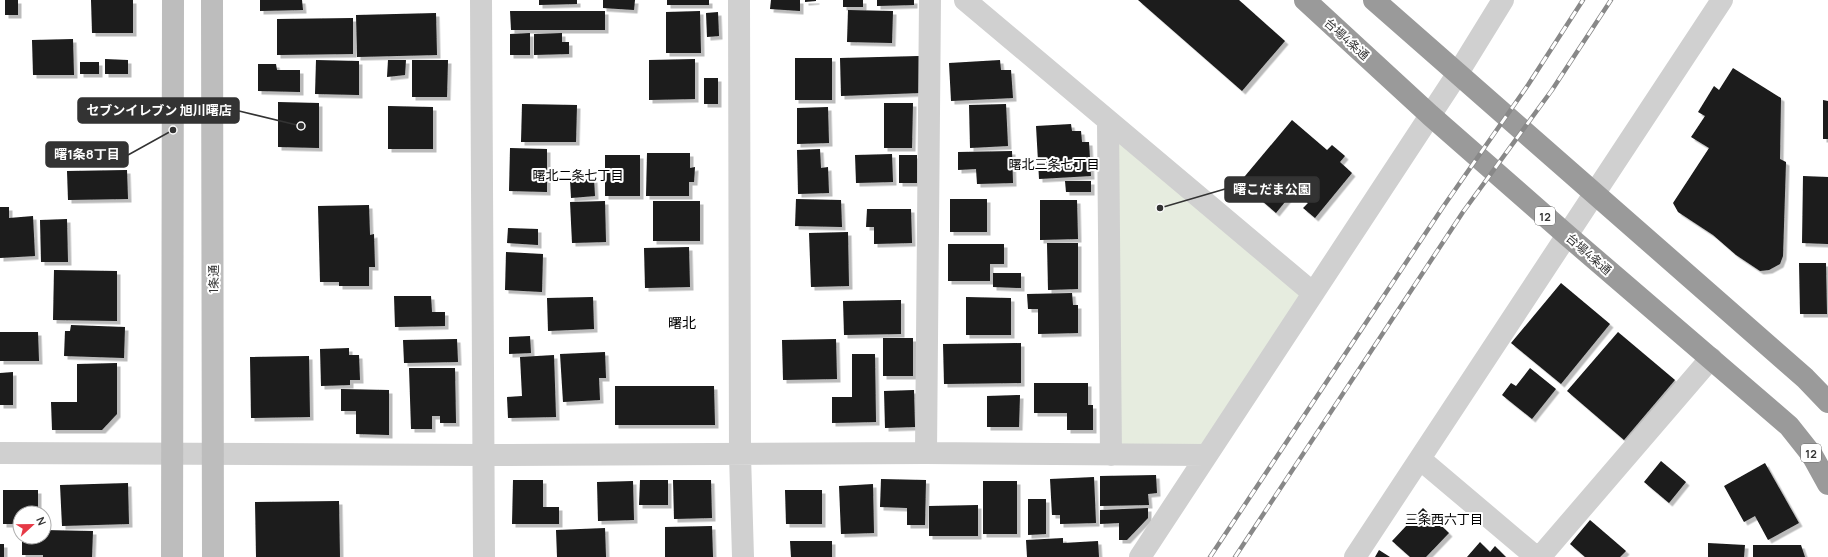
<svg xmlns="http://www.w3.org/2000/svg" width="1828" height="557" viewBox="0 0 1828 557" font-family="Manrope,'Noto Sans JP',sans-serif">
<defs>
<filter id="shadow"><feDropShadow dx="3.5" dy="3.5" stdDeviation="0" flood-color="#0004"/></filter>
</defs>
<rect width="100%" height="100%" fill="#fff"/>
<!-- green -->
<path fill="#e6ecdf" d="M1108,122L1313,293L1206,455H1111Z"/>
<!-- building -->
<path fill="#1a1a1a" filter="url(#shadow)" d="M5,0H18V15H5Z
M91,0H133V33H92Z
M260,0H302L303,10L260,11Z
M539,0H577V4L539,5Z
M603,0H635L634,10L603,8Z
M667,0H709V5H667Z
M771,0H800V11L770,9Z
M805,0H816V1L805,2Z
M843,0H863V7H843Z
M877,0H914V5L877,6Z
M1138,0H1239L1285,41L1242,91Z
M848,10L893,11L892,43L847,42Z
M510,11H605V30H511Z
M700,11L701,53H666V12Z
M718,12L719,36L707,37L706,13Z
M436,13L437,55L357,57L356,15Z
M353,18V54L277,55V19Z
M530,33V55H510V34Z
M562,33V42H569V54L534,55V34Z
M73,39L74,75H33L32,40Z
M919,56L920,93L841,96L840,58Z
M795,58H832V100H795Z
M105,59L128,60V74H105Z
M695,59V99L649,100V60Z
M316,60L359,61V95L315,94Z
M388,60H406L405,75L387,77Z
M412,60H448L447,97H412Z
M1000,60L1001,70H1011L1013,98L951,101L949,63Z
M80,62H99V74H80Z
M258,64H276L277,70H300V92L258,91Z
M1733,68L1781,98L1780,159L1786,162L1783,256L1780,264L1769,270L1760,271L1736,255L1713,235L1678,212L1673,203L1709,148L1691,137L1705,116L1698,112L1714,86L1719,90Z
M704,78H718V104H704Z
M1823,100L1828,101V139H1823Z
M278,102L319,103V148L278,147Z
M884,103H913L912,148H884Z
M522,104L577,105L576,142H521Z
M1006,104L1008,146L970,148L969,105Z
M388,106L433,107V149H388Z
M828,107L829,143L797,144V108Z
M1292,120L1327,150L1332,145L1345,156L1340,162L1352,173L1315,218L1303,208L1308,203L1294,191L1276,213L1240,182Z
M1071,124L1072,131H1081L1082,142H1089L1091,176L1039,179L1036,126Z
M510,148L547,149V192L509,191Z
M820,149L821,168L828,167L829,193L798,194L797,150Z
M1012,151L1013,183L977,184L976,169L958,170V152Z
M647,153H690V168L695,167L694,182H689V196H646Z
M892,154L893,182L856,183L855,155Z
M605,155H640V196H605Z
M899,155H917V183H899Z
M127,170L128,199L68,200L67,171Z
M1803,176L1828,177V244L1802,243Z
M594,179L595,196L571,198L570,180Z
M1065,181H1091V192H1066Z
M796,199L841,200L842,227L795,226Z
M950,199H987V232H950Z
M1040,200H1077L1078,239L1040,240Z
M605,201L606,242L572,243L570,202Z
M653,201H700V241H653Z
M369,205L370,235L374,234L375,267H369V286H339V282H320L318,206Z
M0,207H9V218L33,216L35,256L0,258Z
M867,209H911L912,243L874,244V227H866Z
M67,219L68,262H41L40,220Z
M508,228L538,229V245L507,243Z
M848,232L849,286L811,287L809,233Z
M1047,243H1078V289L1048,290Z
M948,244H1004V264H990V281H948Z
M689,247L690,287L645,288L644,248Z
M506,252L543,254L542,292L505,290Z
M1799,263H1826L1827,314H1800Z
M54,270L117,271V321L53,320Z
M993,273H1021V288L993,287Z
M1561,283L1610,324L1561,384L1511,343Z
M1072,293L1073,305H1078V333L1038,334V309H1028L1027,294Z
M394,296H431L432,312H445V326L395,327Z
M593,297L594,329L548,331L547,298Z
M966,297L1011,298V335H966Z
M901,300V334L844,335L843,301Z
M71,325L125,327L124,358L64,356L65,331H70Z
M0,332H38L39,361H0Z
M1618,332L1675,380L1624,440L1567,391Z
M530,336L531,353L509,354V337Z
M883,338H913V376H883Z
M457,339L458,362L404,363L403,340Z
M836,339L837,379L783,380L782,340Z
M1021,343V383L944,384L943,344Z
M349,348V355H359L360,380H350V385L321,386L320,349Z
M605,352L606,378H599L600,400L563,402L560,354Z
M852,354H875L876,422L832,423V397H852Z
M554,355L556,417L508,418L507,397L522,396L520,357Z
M309,356L310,417L251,418L250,357Z
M117,363V414L102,430H52L51,402H77V364Z
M409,368H455L456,423H440V416H432V429H411Z
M1530,368L1556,389L1532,419L1502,395L1511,383L1516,386Z
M13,372V405H0V373Z
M1034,383H1088V405H1093V430H1067V413H1034Z
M615,386H714L715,425H615Z
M341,389L389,390V435L356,434V411H341Z
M914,390L915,427L885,428L884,391Z
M1020,395L1019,427H987V396Z
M1661,461L1686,482L1669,503L1644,482Z
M1765,463L1799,523L1768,540L1755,516L1744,522L1724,486Z
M1156,475L1157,493L1148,494L1149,505L1100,506V476Z
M1094,477L1096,523L1060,524V515H1052L1050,479Z
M881,479L926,480L925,525H907V508L880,507Z
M513,480H543V507H559V524H512Z
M640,480H668V505H639Z
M673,480H711L712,518L674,519Z
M633,481L634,520L598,521L597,482Z
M983,481H1017V534H983Z
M128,483L129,524L62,526L60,485Z
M873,484L874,533L841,534L839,486Z
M3,490H38V513H20V524H3Z
M785,490H822V524H786Z
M1028,499H1046V534L1028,535Z
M339,501L340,557H256L255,502Z
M978,505V536H929V506Z
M1148,508V518L1127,540H1119V523L1100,524V510Z
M1423,508L1449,533L1426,557H1410L1392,541Z
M1590,520L1626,551L1620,557H1585L1570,544Z
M712,526L713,557H665V527Z
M605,528L606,557H557L556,530Z
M44,530L93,531L92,557H43V555H22V537H44Z
M1063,538V543L1098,541L1099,557H1027L1026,540Z
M790,541H832V557H791Z
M1480,542L1490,552L1495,546L1506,557H1467Z
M1708,543L1745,545L1744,557H1708Z
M0,544H4V557H0Z
M1753,545H1801L1805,557H1753Z
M1379,550L1390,557H1375Z"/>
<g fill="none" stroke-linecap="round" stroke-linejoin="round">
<!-- street -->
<path stroke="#d0d0d0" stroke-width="22" d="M481,0L484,557
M739,0L740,455L743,557
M965,0L1313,293
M1108,122L1111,455
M0,453L484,455L926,453L1206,455
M926,453L930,0
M1420,459L1536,557
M1140,557L1458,73L1503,0
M1355,557L1722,0
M1540,557L1711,358"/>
<!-- secondary -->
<path stroke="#bdbdbd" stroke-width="22" d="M212,0L213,557
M172,557L173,0"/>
<!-- highway -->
<path stroke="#9a9a9a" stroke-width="22" d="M1305,0L1430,115L1568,236L1789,426L1812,455L1828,484
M1374,0L1805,378L1828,402"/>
<defs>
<path id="rail" d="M1210,557L1443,207L1528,85L1583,0
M1235,557L1463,212L1552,90L1611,0"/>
</defs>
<!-- rail casing -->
<use href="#rail" stroke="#888" stroke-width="4.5"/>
<!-- rail -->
<use href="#rail" stroke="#fff" stroke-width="3" stroke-dasharray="9" stroke-linecap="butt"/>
</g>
<g text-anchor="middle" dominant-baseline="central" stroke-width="4" stroke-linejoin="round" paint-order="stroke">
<!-- shield labels -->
<g fill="#fff" stroke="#707070" stroke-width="1">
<rect x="1535" y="207" width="20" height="18" rx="3"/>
<rect x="1801" y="444" width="20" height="18" rx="3"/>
</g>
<g font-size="11" font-weight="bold" fill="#333">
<text x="1545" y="216">12</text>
<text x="1811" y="453">12</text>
</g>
<!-- street labels -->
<g font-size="12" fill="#333" stroke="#fff">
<text transform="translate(1347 39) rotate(42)">台場4条通</text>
<text transform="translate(1589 254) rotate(41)">台場4条通</text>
<text transform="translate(213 279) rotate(-90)">1条通</text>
</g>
<!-- neighbourhood labels -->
<g font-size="13" fill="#000" stroke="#fff">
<text x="1054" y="164">曙北三条七丁目</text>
<text x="578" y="175">曙北二条七丁目</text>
<text x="1444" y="519">三条西六丁目</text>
</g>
<!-- quarter labels -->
<g font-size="14" fill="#000" stroke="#fff">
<text x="682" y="322">曙北</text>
</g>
</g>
<!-- callouts -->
<path fill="none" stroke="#333" stroke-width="1.5" d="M301 126L239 111M173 130L128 155M1160 208L1225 189"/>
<g fill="#333" stroke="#fff" stroke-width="1.5">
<circle cx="301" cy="126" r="4"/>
<circle cx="173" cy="130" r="4"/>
<circle cx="1160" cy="208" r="4"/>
</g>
<g fill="#333" stroke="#333" stroke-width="1.5">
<rect x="78" y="98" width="161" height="25" rx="4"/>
<rect x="46" y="142" width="82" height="25" rx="4"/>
<rect x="1225" y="177" width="94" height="25" rx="4"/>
</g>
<g font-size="13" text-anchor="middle" font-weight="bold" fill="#fff">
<text x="159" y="115">セブンイレブン 旭川曙店</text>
<text x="87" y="159">曙1条8丁目</text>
<text x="1272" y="194">曙こだま公園</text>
</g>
<!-- north arrow -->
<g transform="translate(32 525) rotate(68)"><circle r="19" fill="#ffffff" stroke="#adadad"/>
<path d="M0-3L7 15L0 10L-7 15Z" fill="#e63946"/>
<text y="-6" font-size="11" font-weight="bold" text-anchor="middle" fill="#333333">N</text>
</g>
</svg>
